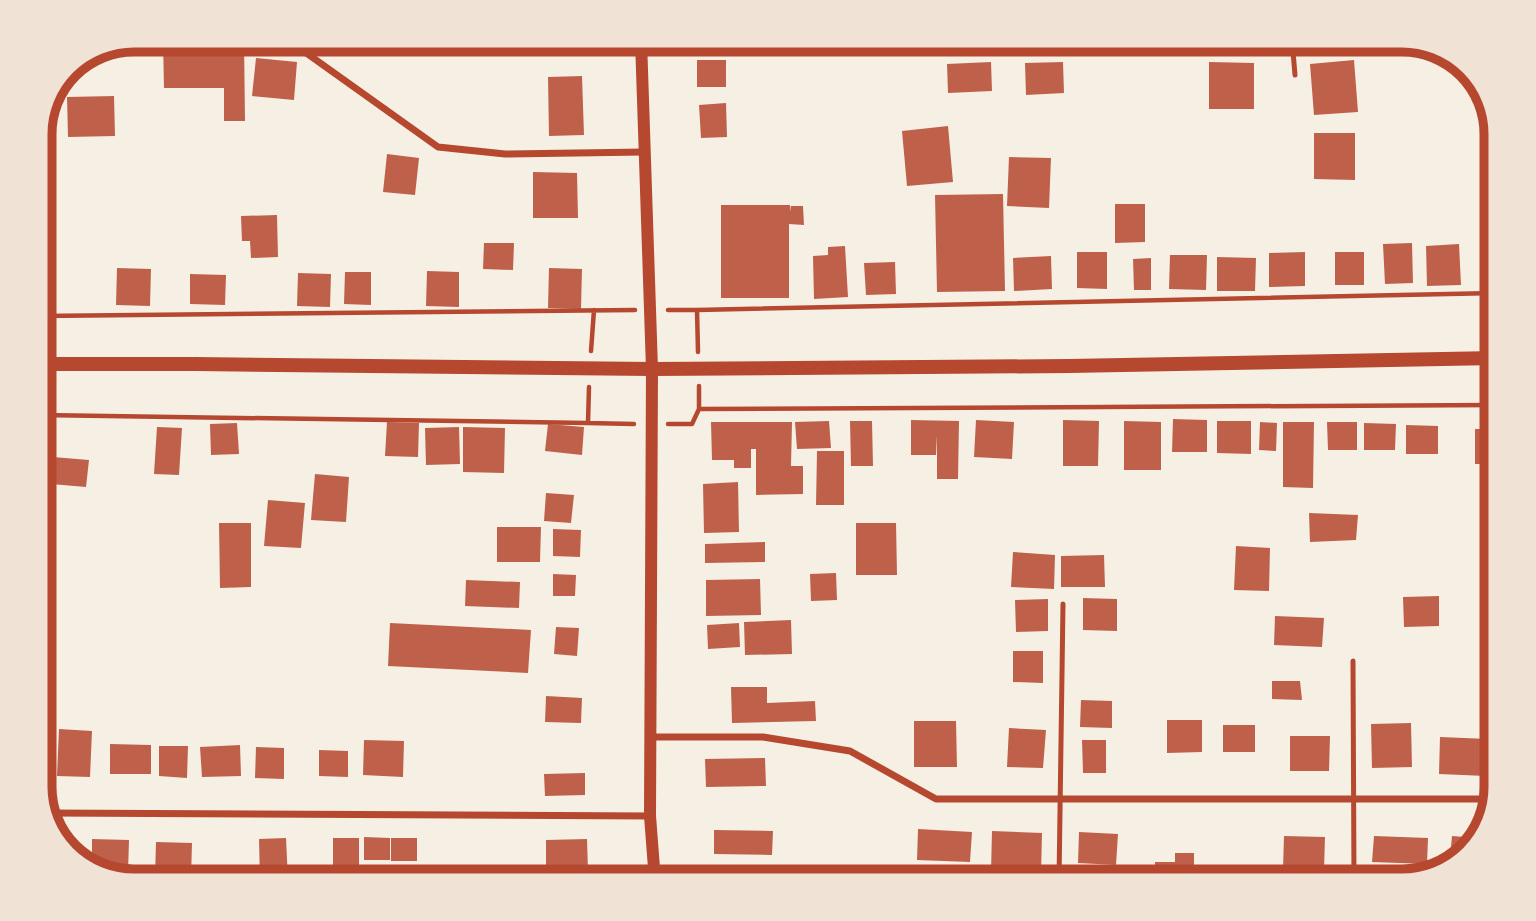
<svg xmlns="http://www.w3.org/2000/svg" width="1536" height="921" viewBox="0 0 1536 921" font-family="'DM Sans',sans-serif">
<rect width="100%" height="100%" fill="#f6efe4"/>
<!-- building -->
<path fill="#bf614a" d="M244,40L245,121H224V88H164L163,41Z
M328,40H361V56L328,55Z
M1030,40H1060V50L1030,51Z
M1158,40H1199L1200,50L1160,55Z
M256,58L297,62L294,100L252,96Z
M697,60H726V87H697Z
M1354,60L1358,112L1314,115L1310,64Z
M991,62L992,91L948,93L947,64Z
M1063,62L1064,93L1026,95L1025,63Z
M1209,62L1254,63V109H1209Z
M582,76L584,135L549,136L548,77Z
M114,96L115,136L68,137L67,97Z
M726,103L727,137L701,138L699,105Z
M948,126L953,182L907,186L902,131Z
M1314,133H1355V180L1314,179Z
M387,154L419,158L415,195L383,192Z
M1009,157L1051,158L1049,208L1007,206Z
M533,172L577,173L578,218H533Z
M1003,194L1005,291L937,292L935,195Z
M1115,204H1145V242L1115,243Z
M721,205H790L791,212V206H803L804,225L789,224V298H721Z
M277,215L278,257L251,258L250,241H242L241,216Z
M484,243H514L513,270L483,269Z
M1412,243L1413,283L1385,284L1383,244Z
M1459,244L1461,285L1427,286L1426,246Z
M845,246L848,297L814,299L813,256L828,255V247Z
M1485,247H1496V282L1485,283Z
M1077,252H1107V289L1077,288Z
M1305,252V286L1269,287V253Z
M1335,252H1364V285H1335Z
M1170,255H1207L1206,290L1169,289Z
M1051,256L1052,289L1014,291L1013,258Z
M1217,257L1256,258L1255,291H1217Z
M1151,258V290H1134L1133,259Z
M895,262L896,294L866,295L864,263Z
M117,268L151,269L150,306L116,305Z
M549,268L582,269L581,309L548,308Z
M427,271L459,272V307L426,306Z
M345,272H371V305L344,304Z
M298,273L331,274L330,307L297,306Z
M190,274L226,275L225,305L190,304Z
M1173,419L1207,420V452H1172Z
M911,420L959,421L958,479H937V435L936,455H911Z
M976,420L1014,422L1012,459L974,457Z
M1063,420L1099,421L1098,466H1063Z
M829,421L831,448L797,449L795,422Z
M850,421H872L873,466H851Z
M1124,421L1161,422V470H1124Z
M1217,421H1251V454L1217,453Z
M387,422L419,423L418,457L385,456Z
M711,422H792L791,466H803V494L756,495V449H751V468H734V460H712Z
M1260,422L1277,423L1276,451L1259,450Z
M1283,422H1314L1313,488L1283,487Z
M1327,422H1357V450H1328Z
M237,423L239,454L211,455L210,424Z
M1364,423L1396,424L1395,450H1364Z
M548,424L584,427L582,455L545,451Z
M1406,425L1438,426V454H1406Z
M157,427L182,428L179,475L154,474Z
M459,427L460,464L426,465L425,428Z
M463,427L505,428L504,473L463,472Z
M1475,429H1496V464H1475Z
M817,451H844V505H816Z
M53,457L89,460L86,487L51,484Z
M315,474L349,477L346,522L311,520Z
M738,482L739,532L704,533L703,484Z
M546,493L574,495L571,523L544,521Z
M268,500L305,503L301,548L264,546Z
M1309,513L1358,515L1356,540L1310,542Z
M219,523H251V587L220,588Z
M856,523H896L897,575H856Z
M497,527H541L540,562H497Z
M553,529L581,530L580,557L553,556Z
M765,542V562L705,563V544Z
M1236,546L1270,548L1269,591L1234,590Z
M1013,552L1055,555L1054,589L1011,587Z
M1104,555L1105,587H1061V556Z
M836,573L837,600L811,601L810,574Z
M553,574L576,575L575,596H553Z
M760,579L761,615L706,616V580Z
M466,580L520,582L519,608L465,606Z
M1439,596V626L1404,627L1403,597Z
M1083,598L1117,599V631L1083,630Z
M1048,599V631L1016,632L1015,600Z
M1275,616L1324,618L1322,647L1274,645Z
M791,620L792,654L745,655L744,622Z
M390,623L531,630L528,673L388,666Z
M739,623L740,647L708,649L707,625Z
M556,627L579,628L577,656L554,654Z
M1013,651H1043V683L1013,682Z
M1272,681H1300L1302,700L1272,699Z
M731,687H767V703L815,701L816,721L732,723Z
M546,696L582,698L581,723L545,722Z
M1081,700L1112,701V728L1080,727Z
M1167,720H1202V752L1167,753Z
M914,721H956L957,767H914Z
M1411,723L1412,767L1372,768L1371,724Z
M1223,725H1255V752H1223Z
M1009,728L1046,730L1043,768L1007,767Z
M59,729L92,731L90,777L57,776Z
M1290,736H1330L1329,771H1290Z
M1440,737L1488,739L1486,776L1439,774Z
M40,738H45L43,778H40Z
M364,740L404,741L403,777L363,775Z
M1082,740H1106V773H1083Z
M110,744L151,745V774H110Z
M240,745L241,776L202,777L200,747Z
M159,746H188L187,778L159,776Z
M256,747L284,748V779L255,778Z
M319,750L348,751V777L319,776Z
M765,758L766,786L706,787L705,759Z
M585,773V795L545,796L544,774Z
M918,829L972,832L970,862L917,860Z
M714,830L773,831L772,855L714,854Z
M992,831L1042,833L1041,874L991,872Z
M1079,832L1118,834L1116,865L1078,863Z
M1284,836L1325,837L1324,870L1283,869Z
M1374,836L1428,838L1427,864L1372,862Z
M1452,836L1479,838L1449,868Z
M364,837L390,838V860H364Z
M286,838L288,881H260L259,839Z
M333,838H359V881H333Z
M391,838H417V861H391Z
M92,839L129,840L128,872L92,869Z
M587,839L588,871H546V840Z
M60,841H76V857Z
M156,842L192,843L191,878L155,877Z
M1175,853H1194V881H1155V862H1175Z
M1201,872L1258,873V881H1201Z"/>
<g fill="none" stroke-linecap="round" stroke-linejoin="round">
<!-- path -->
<path stroke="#b5482f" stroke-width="4.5" d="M668,310H697L698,352
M697,310L1496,293
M40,316L635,310
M591,351L594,310
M589,387L588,423L634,424
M699,409L1496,405
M40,415L588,423
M668,424H692L699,409V386"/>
<!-- service -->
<path stroke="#b5482f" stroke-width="5" d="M1002,40V43
M1292,40L1295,75
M1353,661L1354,881
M1059,881L1063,604"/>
<!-- minor -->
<path stroke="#b5482f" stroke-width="7" d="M288,40L438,147L505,154L644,152
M650,737H763L850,751L936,799H1493
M47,813L650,816"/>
<!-- tertiary -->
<path stroke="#b5482f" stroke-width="12" d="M641,40L652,369L650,816L655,881"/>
<!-- secondary -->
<path stroke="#b5482f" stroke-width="14" d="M40,364H195L652,369L1069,366L1496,358"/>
</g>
<!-- crop -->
<path d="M0 0H1536V921H0ZM134 52H1402A82 82 0 0 1 1484 134V787A82 82 0 0 1 1402 869H134A82 82 0 0 1 52 787V134A82 82 0 0 1 134 52Z" fill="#f1e2d6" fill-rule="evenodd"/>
<path fill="none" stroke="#b5482f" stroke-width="9" d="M134 52H1402A82 82 0 0 1 1484 134V787A82 82 0 0 1 1402 869H134A82 82 0 0 1 52 787V134A82 82 0 0 1 134 52Z"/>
</svg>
